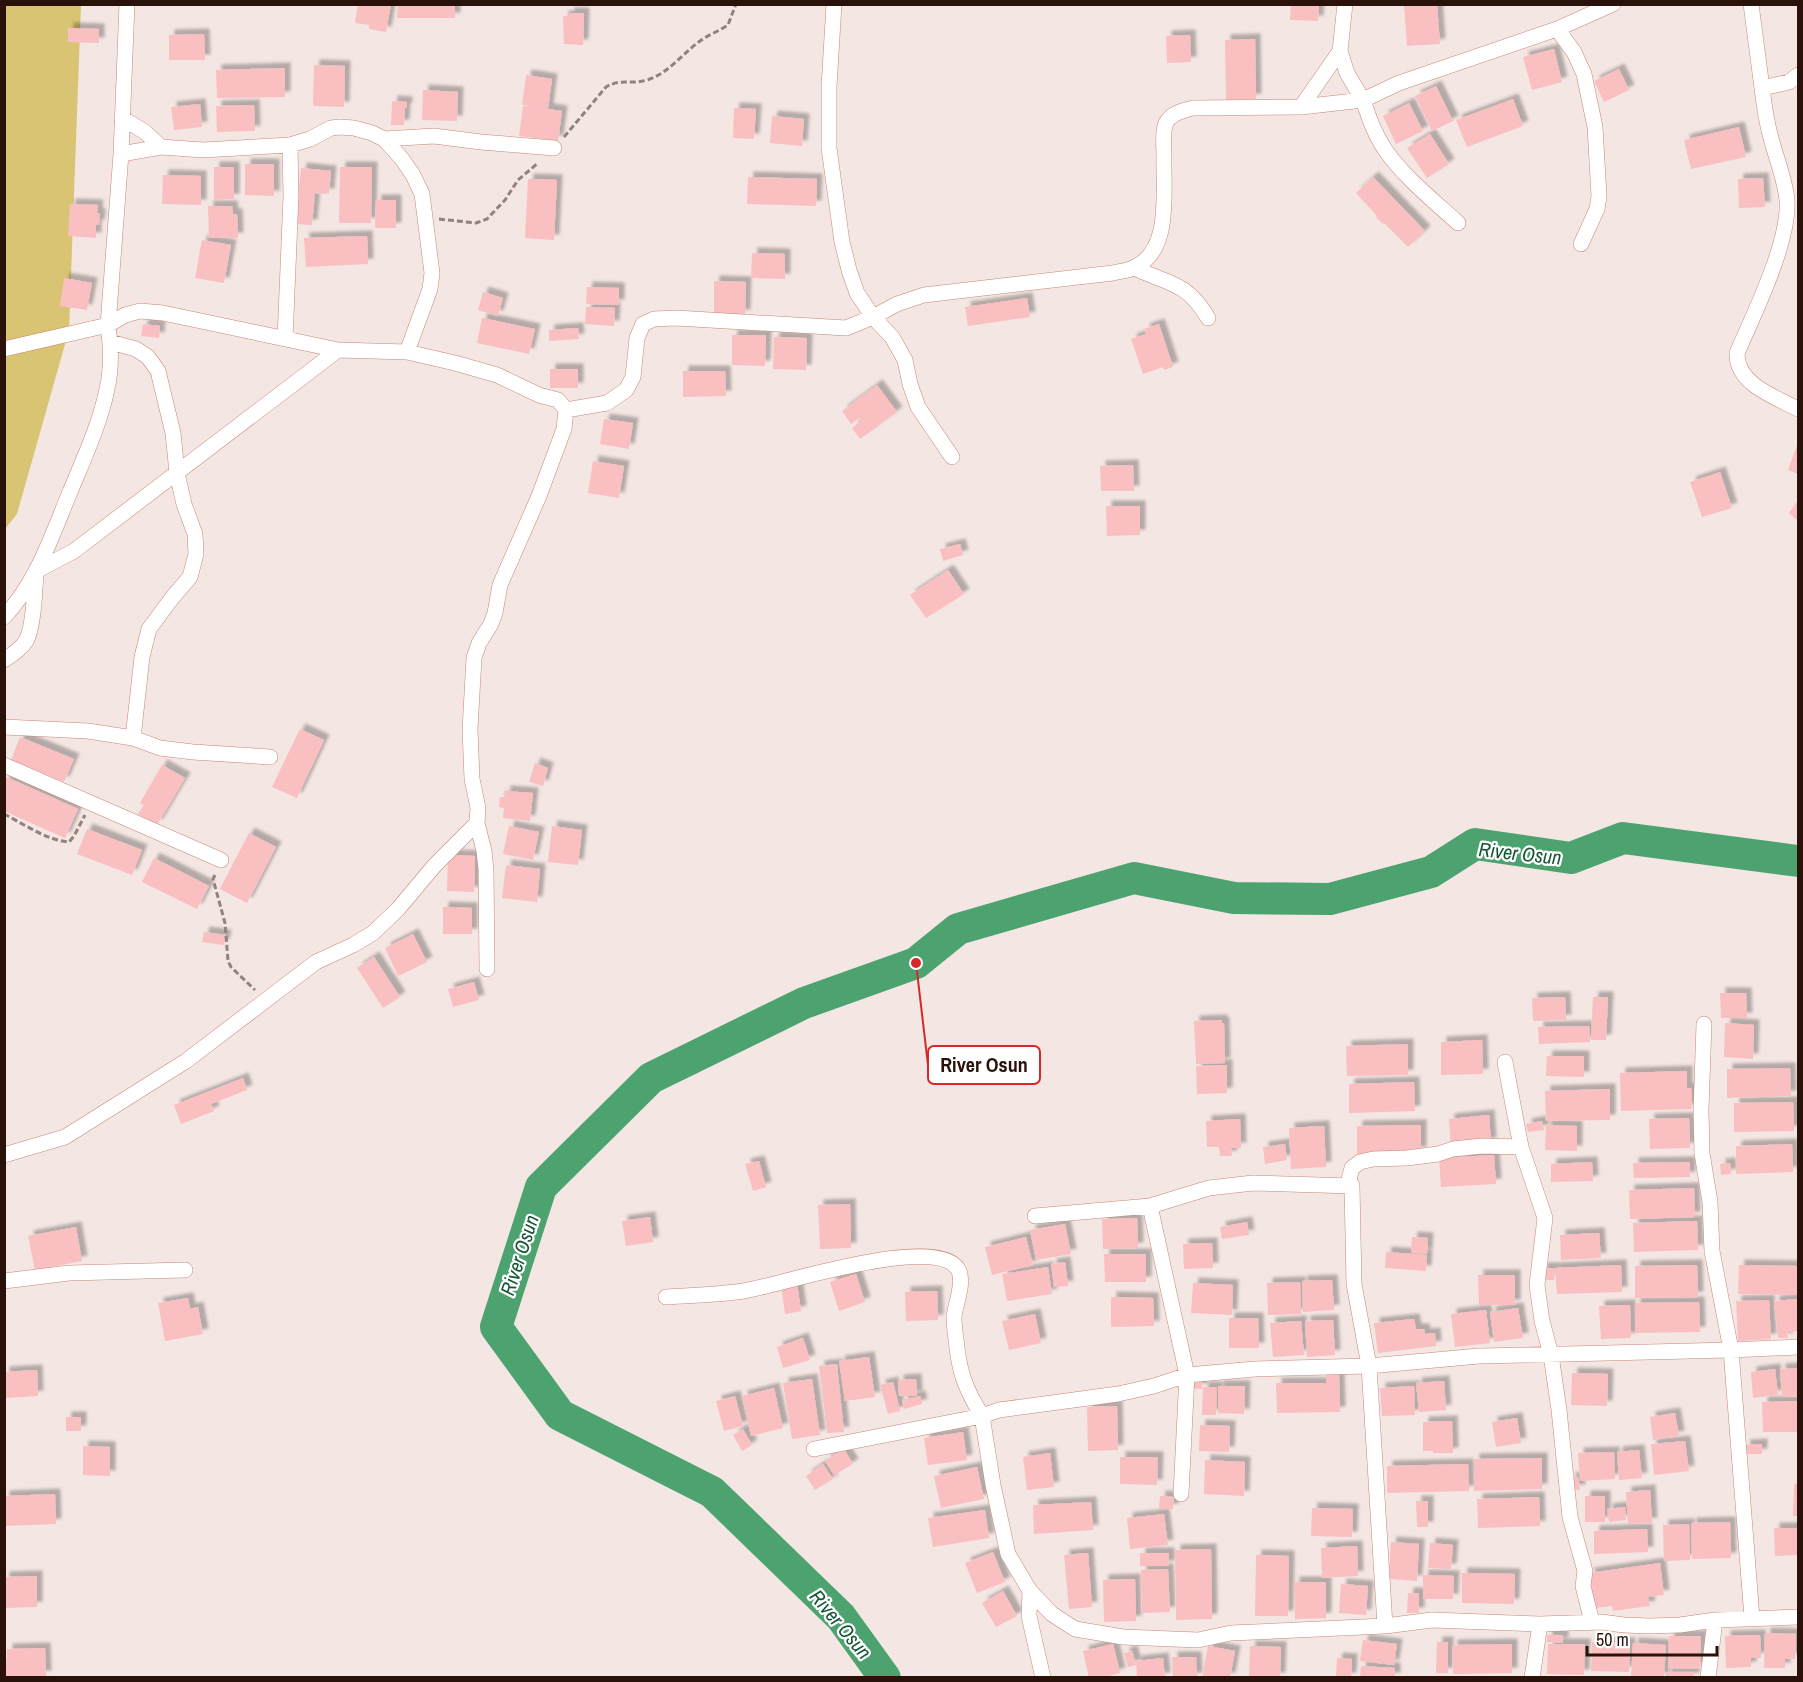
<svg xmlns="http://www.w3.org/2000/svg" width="1803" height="1682" viewBox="0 0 1803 1682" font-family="'Archivo Narrow',sans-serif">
<defs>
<filter id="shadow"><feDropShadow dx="5.5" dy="-5.5" stdDeviation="1.5" flood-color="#0004"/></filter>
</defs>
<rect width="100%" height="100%" fill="#f4e6e2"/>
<!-- green -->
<path fill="#d9c473" d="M5,5H81L69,330L17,514L5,529Z"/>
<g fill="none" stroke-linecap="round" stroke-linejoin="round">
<!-- river -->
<path stroke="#4ca370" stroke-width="32" d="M885,1678L841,1617L712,1492L560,1415L496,1327L541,1187L651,1078L804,1003L916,963L958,929L1134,878L1234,898L1330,899L1431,872L1475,844L1571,858L1623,838L1798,861"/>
</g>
<!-- building -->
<path fill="#fabfc1" filter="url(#shadow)" d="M358,4H391L386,32L369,29V25L355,23Z
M398,4H455V18H397Z
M1291,4H1319L1318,21L1290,20Z
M1404,4H1437L1440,44L1407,46Z
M569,13H584L583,45L564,44L563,16H569Z
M68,28L99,29V43L68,42Z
M204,34L205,60H169V35Z
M1190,35L1191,62L1167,63L1166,36Z
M1255,39L1256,99L1226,100L1225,40Z
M1554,49L1562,82L1532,90L1523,57Z
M314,65L345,66L344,107L313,106Z
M285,68V97L217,98L216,70Z
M1619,69L1629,90L1604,102L1594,81Z
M526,75L552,79L548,109L562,111L558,141L519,136L523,106L541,107L522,105Z
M1436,86L1453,121L1432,131L1415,96Z
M423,90L458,92L457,121L422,120Z
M1513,99L1523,126L1467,147L1456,120Z
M392,101L407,102V108H405L404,125H391Z
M1409,103L1423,131L1396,144L1383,116Z
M200,104L202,127L174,130L171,107Z
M254,105L255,131L217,132L216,106Z
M734,108L756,109L754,139L733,138Z
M772,116L804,119L802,146L770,143Z
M1739,127L1746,157L1691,169L1684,140Z
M1430,134L1449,164L1427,178L1407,148Z
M245,164H274V196L245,195Z
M214,167H234V199L214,200Z
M340,167H372L371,223H339Z
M301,168L331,171L329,194L315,193L312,225L295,224Z
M163,175L201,176V205L162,204Z
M748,177L817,179L816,206L747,204Z
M1373,177L1425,231L1408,247L1384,223L1383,224L1376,217L1377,216L1356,193Z
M1763,178L1765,207L1739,208L1738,179Z
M528,179L557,180L554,240L525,238Z
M376,200H396V228H375Z
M70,204L98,205L97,213L100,214L99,225H96V238L68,236Z
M208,206H232L233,214H237L238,238H209Z
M367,236L368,264L306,267L304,238Z
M202,240L231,245L224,283L195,278Z
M752,253L785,254V279L751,278Z
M64,278L92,283L87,310L60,306Z
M714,281L746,282L745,315L714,314Z
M587,287L619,288V305L586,304Z
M483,292L503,298L498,316L478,310Z
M1027,298L1030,317L968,326L965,307Z
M586,307L615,308L614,326L585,324Z
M482,318L535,329L529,354L477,343Z
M143,324L160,326L159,338L141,336Z
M1159,324L1173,367L1164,370L1163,367L1143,374L1131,339L1146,334L1144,329Z
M578,328L579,339L549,341V330Z
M732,335H766L765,366L732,365Z
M774,337L807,338L806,370L773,369Z
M550,369H578V388H550Z
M683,371H725L726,396L683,397Z
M877,385L897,412L860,439L852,428L861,421L859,418L851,424L842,411Z
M604,419L633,423L629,449L600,444Z
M1798,443V474L1788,470Z
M593,461L624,466L619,498L588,493Z
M1133,465L1134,491H1101L1100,466Z
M1720,472L1732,508L1702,517L1690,482Z
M1798,501V521L1789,513Z
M1106,506H1140V535L1107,536Z
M960,544L963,555L943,561L940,549Z
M948,570L964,594L926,618L910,595Z
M300,729L324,740L297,798L272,787Z
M20,737L74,759L64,782L11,760Z
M535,763L548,768L543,786L529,782Z
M162,765L185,778L157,825L138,814L144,805L140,803Z
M4,776L78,809L65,838L4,811Z
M505,791L533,793L530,821L503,818L504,808L499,807L500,797H505Z
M509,826L539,832L533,860L503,854Z
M552,826L582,830L578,865L548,862Z
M87,829L142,850L132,875L77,854Z
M249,833L276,847L247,903L220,889Z
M448,855L475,856L474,892L447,891Z
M154,858L209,886L197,909L142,882Z
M506,865L540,869L537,902L502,898Z
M443,907L472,908V934H443Z
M204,932L226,935L224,945L202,942Z
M413,934L427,962L398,976L385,948Z
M374,957L400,997L383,1008L357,968Z
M474,982L479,1000L453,1007L448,989Z
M1720,993H1746L1747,1018H1721Z
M1565,997L1566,1020L1533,1021L1532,998Z
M1593,997H1608L1606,1040H1591Z
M1222,1020V1023H1224L1225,1063L1196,1064L1194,1021Z
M1725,1023L1754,1025L1753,1059L1724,1057Z
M1589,1026L1590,1042L1539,1044L1538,1027Z
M1482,1040L1483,1074L1441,1075V1042Z
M1408,1044V1075L1347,1076L1346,1046Z
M1547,1056H1584V1077L1546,1076Z
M1227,1065V1093L1197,1094L1196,1066Z
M1790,1068L1791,1096L1727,1098V1069Z
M1687,1071V1088H1691L1692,1109L1621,1111L1620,1073Z
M243,1078L247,1090L211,1104L214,1111L181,1124L174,1105Z
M1414,1082L1415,1111L1349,1113V1084Z
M1610,1089V1120L1546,1121L1545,1091Z
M1793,1102L1794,1131L1734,1132V1103Z
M1489,1115L1491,1143L1451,1147L1449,1119Z
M1689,1118L1690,1148L1650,1149L1649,1119Z
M1240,1119L1241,1148H1231L1232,1156H1220L1219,1147H1207L1206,1121Z
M1542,1121L1544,1130L1528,1132L1526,1124Z
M1421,1125V1152L1357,1154V1126Z
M1546,1125L1577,1126V1151L1545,1150Z
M1324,1126L1326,1167L1291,1169L1289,1128Z
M1285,1144L1287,1160L1265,1164L1263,1147Z
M1792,1144L1793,1172L1736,1174V1146Z
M1494,1155L1496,1184L1441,1187L1439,1158Z
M759,1161L766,1187L753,1191L745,1164Z
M1592,1162L1593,1181L1551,1182V1164Z
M1690,1162V1177L1634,1178L1633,1163Z
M1730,1163L1731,1174L1721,1175L1720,1164Z
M1694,1188L1695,1217L1630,1219L1629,1190Z
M850,1204L851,1248L820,1249L818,1205Z
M650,1217L653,1242L626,1246L622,1221Z
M1137,1218L1138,1248L1103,1249L1102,1219Z
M1697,1221L1698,1250L1634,1252L1633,1223Z
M1247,1222L1249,1235L1222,1239L1220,1227Z
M1065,1224L1071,1254L1036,1260L1030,1230Z
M76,1227L82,1261L35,1270L28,1236Z
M1599,1233L1601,1258L1561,1260L1560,1235Z
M1026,1237L1033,1265L992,1275L985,1247Z
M1412,1237L1428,1238L1427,1254L1411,1253Z
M1212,1243L1213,1268L1184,1269L1183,1244Z
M1386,1252L1427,1255L1426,1271L1385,1268Z
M1104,1254H1146V1282H1105Z
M1065,1262L1068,1286L1054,1287L1051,1264Z
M1621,1265L1622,1292L1557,1294L1555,1268Z
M1697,1265L1698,1297L1635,1298V1266Z
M1739,1265L1798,1266L1797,1295L1738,1294Z
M1048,1267L1052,1294L1007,1301L1002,1274Z
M1542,1268H1555L1554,1280H1542Z
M856,1274L865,1302L839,1311L830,1282Z
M1478,1275H1515V1305H1479Z
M1332,1280L1334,1310L1303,1312L1302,1281Z
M1300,1282L1301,1314L1268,1315L1267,1283Z
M797,1283L801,1311L785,1314L781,1285Z
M1193,1283L1233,1285L1232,1315L1191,1313Z
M937,1291L938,1320L906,1321L905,1292Z
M1111,1297L1153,1298L1154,1326L1111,1327Z
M188,1298L190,1309L198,1307L203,1334L165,1341L158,1303Z
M1798,1299V1331L1787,1332L1788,1338H1778L1774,1301Z
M1769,1300L1771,1339L1738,1341L1736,1301Z
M1699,1302L1700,1332L1635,1333V1303Z
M1630,1305L1631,1338L1601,1339L1599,1306Z
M1518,1308L1523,1338L1494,1342L1490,1312Z
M1486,1310L1490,1343L1455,1347L1451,1314Z
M1035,1314L1041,1343L1009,1350L1002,1321Z
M1229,1318H1258L1259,1348H1229Z
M1414,1319L1416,1329H1424L1425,1334L1435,1333L1436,1346L1378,1353L1374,1323Z
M1333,1320L1335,1355L1307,1357L1305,1321Z
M1301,1321L1304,1355L1273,1357L1270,1323Z
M803,1338L810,1360L783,1368L777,1347Z
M869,1357L875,1397L845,1401L839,1361Z
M837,1364L844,1432L827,1433L819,1366Z
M1798,1368V1396L1782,1397L1780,1369Z
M1775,1369L1778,1395L1753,1398L1751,1372Z
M37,1370L38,1396L5,1398L4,1372Z
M1572,1373L1608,1374L1607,1406L1571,1405Z
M1326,1374H1339L1340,1412L1277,1413L1276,1383H1326Z
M812,1379L820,1435L792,1439L783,1383Z
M916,1379L917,1396H899L898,1380Z
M1189,1379H1202V1389L1189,1388Z
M1444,1381L1446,1410L1419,1412L1416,1383Z
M893,1382L900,1411L888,1414L880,1385Z
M1218,1386H1245L1244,1414L1218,1413Z
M1414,1386L1415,1415L1382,1416L1380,1388Z
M1203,1387H1217L1216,1415H1202Z
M774,1388L783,1428L751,1436L742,1396Z
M735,1396L743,1426L724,1431L716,1401Z
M920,1396L922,1404L904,1409L902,1400Z
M1798,1401V1432H1763L1762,1402Z
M1117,1406L1118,1450L1088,1451L1087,1407Z
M1675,1413L1679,1436L1653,1440L1650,1417Z
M66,1417H81V1431H66Z
M1517,1418L1521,1443L1496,1447L1492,1422Z
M1452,1421L1453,1453H1433V1451H1423V1422Z
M1200,1425L1230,1426L1229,1452L1199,1451Z
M743,1429L752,1445L742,1451L733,1435Z
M963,1432L967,1460L928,1465L924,1438Z
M1685,1441L1689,1471L1654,1475L1651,1444Z
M1762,1444V1454H1745V1445Z
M83,1446L110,1447V1476L83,1475Z
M844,1449L853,1464L834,1475L825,1461Z
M1639,1450L1642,1478L1619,1480L1617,1452Z
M1614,1452L1615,1479L1580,1481L1578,1453Z
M1050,1453L1054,1487L1027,1490L1023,1457Z
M1120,1457H1158L1157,1485L1120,1484Z
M1542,1458V1489L1474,1491V1459Z
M1205,1460L1245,1462L1244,1496L1204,1494Z
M823,1464L833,1479L815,1490L806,1476Z
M1468,1464L1469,1491L1387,1493V1466Z
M977,1467L984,1499L941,1508L934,1476Z
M1578,1477L1580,1490H1572L1570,1478Z
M1794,1484H1798V1516H1793Z
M1650,1490L1652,1523L1628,1524L1626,1492Z
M55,1494L56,1524L4,1526V1496Z
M1160,1496L1174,1497L1173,1509H1159Z
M1585,1496H1605V1522H1585Z
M1539,1497L1540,1526L1478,1528L1477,1499Z
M1416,1501H1428V1527H1417Z
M1091,1502L1093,1530L1034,1534L1033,1505Z
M1625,1507L1626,1520L1609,1522L1607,1509Z
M1312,1508L1353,1509L1352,1537L1311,1536Z
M985,1510L989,1538L933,1547L928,1518Z
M1164,1514L1168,1545L1130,1549L1127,1518Z
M1730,1522L1731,1558L1692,1559L1691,1523Z
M1689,1524L1690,1560L1664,1561L1663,1525Z
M1774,1528H1798V1555L1775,1556Z
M1647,1529L1648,1552L1594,1554V1531Z
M1391,1542L1419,1544L1417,1581L1389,1579Z
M1430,1543L1453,1545L1451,1569L1428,1568Z
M1357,1546L1358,1576L1322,1578L1321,1548Z
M1211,1549L1212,1619L1176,1620L1175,1550Z
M993,1552L1005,1582L977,1593L965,1563Z
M1088,1553L1092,1607L1069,1609L1064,1555Z
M1140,1553H1169V1566H1140Z
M1256,1555L1289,1556L1288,1616H1255Z
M1660,1563L1664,1595L1648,1597L1650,1606L1613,1611L1612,1606L1595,1608L1589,1573Z
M1168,1569L1170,1612L1142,1613L1141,1570Z
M1462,1573L1515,1574L1514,1604L1462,1603Z
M1423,1575L1454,1576L1453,1599H1423Z
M37,1576V1607L4,1608V1577Z
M1135,1579L1136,1621L1104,1622L1103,1580Z
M1294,1582H1326V1618L1295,1619Z
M1341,1584L1368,1586L1366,1615L1339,1613Z
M1003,1591L1017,1616L996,1627L982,1603Z
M1408,1593H1419V1613H1407Z
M1765,1633L1796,1634L1795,1659H1785V1668H1764Z
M1547,1635H1563V1643L1547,1642Z
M1760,1635L1761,1658H1751V1667L1726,1668L1725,1636Z
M1669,1636H1701L1700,1669L1668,1668Z
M1363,1640L1397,1644L1394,1665L1360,1661Z
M1437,1642H1448V1673H1436Z
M1592,1642L1630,1643L1629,1672L1591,1671Z
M1633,1643L1666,1645L1664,1678H1631Z
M1113,1644L1120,1673L1101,1678H1089L1083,1651Z
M1512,1644V1673L1453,1674L1452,1645Z
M1548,1644H1585L1584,1675L1547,1674Z
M1208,1646L1235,1651L1230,1678H1202Z
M1250,1646L1281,1647L1280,1678H1249Z
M45,1648L46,1676L4,1677V1659H7V1649Z
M1132,1651L1136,1665L1128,1667L1124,1653Z
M1172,1657H1196L1197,1678H1173Z
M1163,1658L1165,1678H1137L1136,1661Z
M1337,1658L1352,1659L1351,1678H1336Z
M1361,1666L1395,1668V1678H1360Z
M1666,1672H1694V1678H1666Z"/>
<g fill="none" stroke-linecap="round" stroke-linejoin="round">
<defs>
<path id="street" d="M834,4L829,87V148L842,242L849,270L857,293L873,317L892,337L905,360L910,384L918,407L952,457
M1751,4L1762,88L1789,82L1798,75
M1557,29L1574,52L1584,74L1595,127L1599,196L1597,209L1581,244
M1762,88C1764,105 1766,121 1771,138C1776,158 1785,179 1787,200C1790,241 1754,314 1737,353C1736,384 1775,397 1798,409
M1301,107L1340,51
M122,118L145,132L161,147
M384,139L434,136L481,142L554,148
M121,154L161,147L203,150L290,145
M1458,223C1434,201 1405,178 1386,151C1375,135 1369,118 1363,100L1399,83L1557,29L1613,4
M1134,268C1169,284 1187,282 1208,318
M285,339L291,196L290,145L310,139L331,128L340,127L354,128L372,133L384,139L402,159L413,175L422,194L432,273L430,289L407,352
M110,342L136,349L148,357L158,371L173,433L177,473L184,504L195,534L196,554L190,577L172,598L149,629L142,657L133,738
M4,349L108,325L125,315L140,311L163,313L338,350L407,352L455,363L497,375L539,395L558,400L566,410L564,429L539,496L500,585L495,613L491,624L479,643L474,658L470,729L472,779L478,808L477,823L435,865L398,909L373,933L353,945L316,962L186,1061L65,1137L4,1155
M566,410L607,403L626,390L633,377L637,338L643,324L654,319L676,318L846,328L873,317L897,304L924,295L1113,273C1120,271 1129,271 1135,267C1172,250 1163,191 1164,156C1164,146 1162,132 1166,123C1171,113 1184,110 1193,108L1301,107L1363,100L1347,73L1340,51L1345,4
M4,617C37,582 52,535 70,492C84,458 100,424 107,389C112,368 111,346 108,325L121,154L127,4
M4,660C12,655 21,649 26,641C34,627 35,588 36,571L74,551L338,350
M4,727L88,731L133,738L160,748L193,752L270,757
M4,765L221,860
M477,823L484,851L486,870L487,969
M1704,1024L1701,1110L1702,1153L1710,1202L1712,1251L1731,1350L1752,1618
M1505,1062L1521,1147L1545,1218L1537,1285L1542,1321L1551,1355L1559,1410L1570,1517L1585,1571L1583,1586L1592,1622
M1035,1216L1150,1206
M4,1281L69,1273L185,1270
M666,1297C691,1295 718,1295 743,1291C778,1286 941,1231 959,1271C964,1284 956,1303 954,1316C954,1323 955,1332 956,1339C959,1372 965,1388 982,1416L814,1449
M1798,1347L1731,1350L1479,1356L1369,1366L1255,1369L1187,1375L1154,1386L1118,1394L999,1410L982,1416L993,1485L1008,1554L1030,1591L1052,1614L1075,1629L1123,1637L1198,1640L1231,1633L1385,1626L1432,1620L1540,1624L1601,1622L1624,1625L1649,1626L1680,1625L1715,1620L1798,1617
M1181,1494L1187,1375L1150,1206L1209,1188L1253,1183L1352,1186
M1030,1591L1029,1616L1043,1678
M1385,1626L1369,1366L1354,1284L1352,1186L1349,1179L1352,1168L1360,1162L1373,1159L1407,1158L1438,1154L1453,1149L1482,1146L1521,1147
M1532,1678L1540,1624
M1708,1678L1715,1620"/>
</defs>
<!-- street casing -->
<use href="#street" stroke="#c88775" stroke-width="16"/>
<!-- path -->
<path stroke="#93817b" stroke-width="3" stroke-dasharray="6 3" stroke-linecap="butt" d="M564,137L606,87C621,78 631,85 647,80C668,74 682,54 700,41C708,35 719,31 728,25L736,4
M439,219L476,223L487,219L505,200L518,180L538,163
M4,814C24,824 46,840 69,842L74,836L85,815
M215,875L213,879L225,923L228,961L231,967L255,990"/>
<!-- street -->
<use href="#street" stroke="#fff" stroke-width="15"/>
</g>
<g text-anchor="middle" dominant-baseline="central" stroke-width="4.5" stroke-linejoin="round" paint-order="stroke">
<!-- water labels -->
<g font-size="20" font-style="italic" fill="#145533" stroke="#fff">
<text transform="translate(1520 853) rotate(6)">River Osun</text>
<text transform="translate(519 1255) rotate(-72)">River Osun</text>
<text transform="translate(841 1624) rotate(50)">River Osun</text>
</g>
</g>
<!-- callouts -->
<path fill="none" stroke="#d62828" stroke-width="2" d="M916 963L928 1065"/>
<circle fill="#d62828" stroke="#fff" stroke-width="2" cx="916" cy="963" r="6"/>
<rect fill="#fff" stroke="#d62828" stroke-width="2" x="928" y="1046" width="112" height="38" rx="6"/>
<g font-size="20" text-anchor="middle" font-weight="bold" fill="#2a120b">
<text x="984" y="1072">River Osun</text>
</g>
<!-- border -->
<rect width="1803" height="1682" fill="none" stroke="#2a120b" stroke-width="12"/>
<!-- scale -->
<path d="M1587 1646v9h130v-9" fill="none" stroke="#2a120b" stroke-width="3"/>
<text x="1596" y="1646" font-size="18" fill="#2a120b" stroke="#ffffff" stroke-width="4.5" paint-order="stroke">50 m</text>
</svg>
